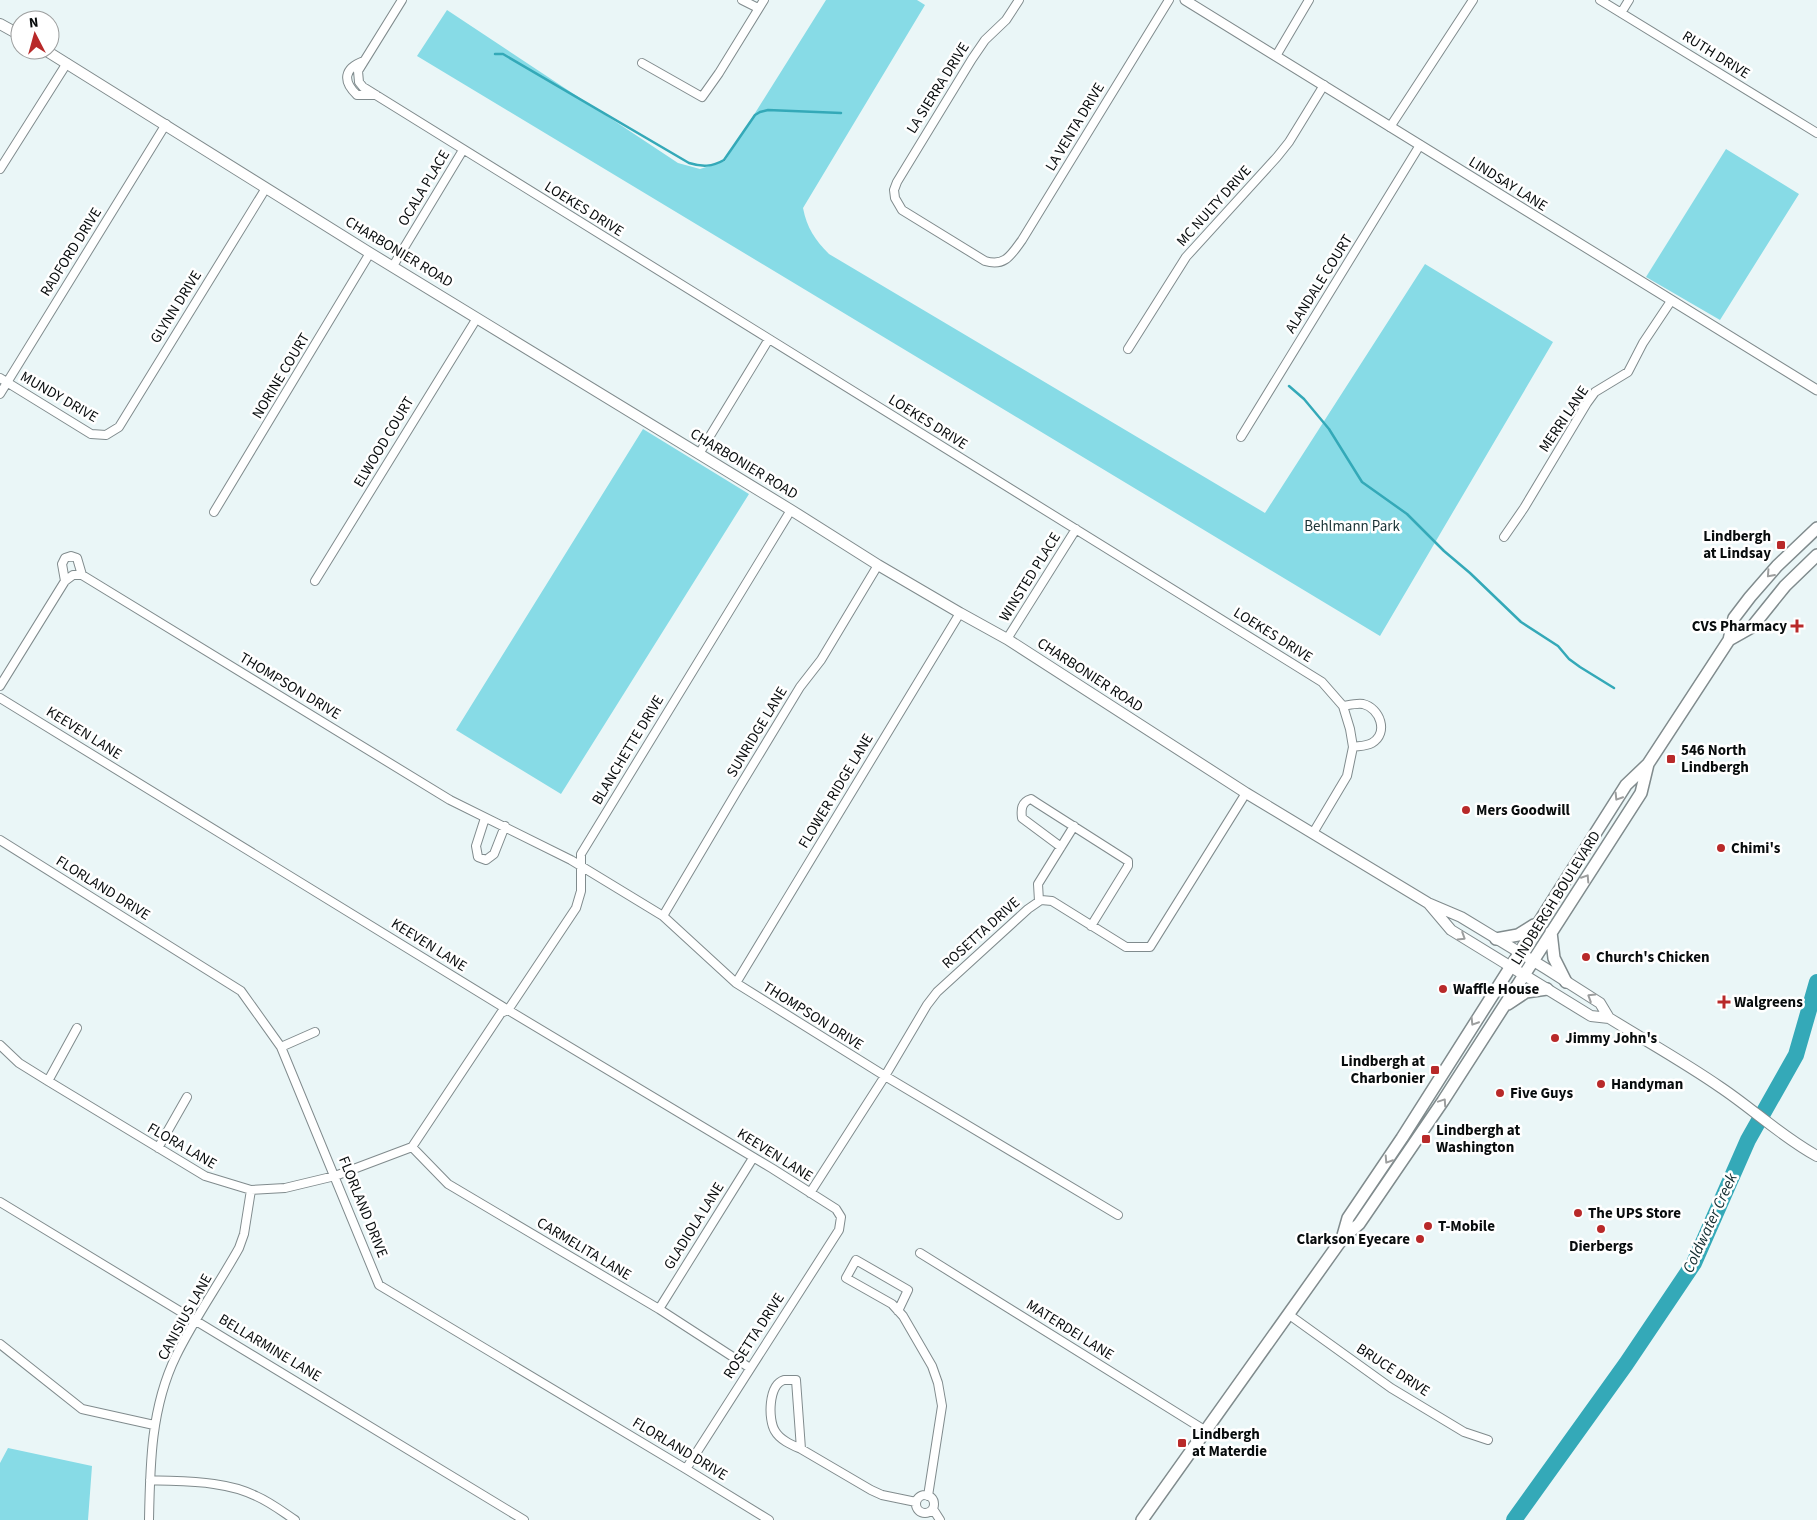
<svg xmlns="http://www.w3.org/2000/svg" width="1817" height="1520" viewBox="0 0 1817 1520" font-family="'Source Sans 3',sans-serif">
<rect width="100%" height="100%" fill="#eaf6f7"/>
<!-- green -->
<path fill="#87dbe6" d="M826,0H917L925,5L803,208C807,228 815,240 829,254L1265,513L1425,264L1553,342L1380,636L417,56L447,10L678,163L700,169L725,161Z
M1726,149L1799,194L1720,320L1646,277Z
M643,429L749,494L561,794L456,730Z
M8,1448L92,1466L88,1520H0V1463Z"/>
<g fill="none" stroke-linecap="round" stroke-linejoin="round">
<!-- stream -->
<path stroke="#34a9b8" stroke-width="2.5" d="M495,54H503L689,163C702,167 712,167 724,160L755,115L760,112L768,110L841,113
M1289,386L1304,399L1329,429L1362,482L1407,514L1444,551L1470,573L1521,622L1558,646L1569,659L1580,667L1614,688"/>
<!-- river -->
<path stroke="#34a9b8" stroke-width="16" d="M1514,1520L1626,1364L1694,1263L1748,1140L1796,1055L1817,982"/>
<defs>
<path id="minor" d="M402,0L358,71L359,82L363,87L1322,682L1343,706L1350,729L1353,747L1347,776L1313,833
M742,0L758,8
M1019,0L1006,20L985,40L972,59L897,182L894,190L895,198L902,210L985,261C1005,267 1011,255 1022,240L1169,0
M1600,0L1817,133
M1621,13L1629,0
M1276,56L1309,0
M364,61C344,68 342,81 357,95H376
M642,63L702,97L719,73L764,0
M1390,127L1473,0
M0,169L67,63
M393,266L463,150
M1128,349L1186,257L1277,157L1289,142L1324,85
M0,378L91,434L106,435L119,427L266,188
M0,394L166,124
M1241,437L1420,145
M699,454L769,339
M214,512L370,253
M1504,537L1524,508L1587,403L1595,392L1628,372L1643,343L1671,301
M65,581L62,564L65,558L71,556L77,558L82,575
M315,581L477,318
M1007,639L1076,529
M0,686L65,581L73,575H82L450,800L571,860L663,916L736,983L885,1076L1118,1215
M0,698L508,1010L773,1169L836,1209L841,1217L839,1230L686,1469
M1343,706C1349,705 1357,703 1363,704C1380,708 1389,733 1372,743C1367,746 1359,746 1353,747
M485,818L476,846L478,857L486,860L494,854L505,826
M0,840L241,991L281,1047L379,1285L686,1469L769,1520
M1061,847L1022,818C1021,810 1021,802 1031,799L1037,803L1128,861V866L1091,926
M1039,901L1038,884L1074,826
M663,916L737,791L800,687L821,660L878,565
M736,983L960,613
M0,1045L19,1063L48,1081L205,1176L251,1190L285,1188L335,1176L412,1147L501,1013L508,1010L576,908L581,891V854L791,510
M281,1047L315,1032
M48,1081L77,1028
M412,1147L448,1184L659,1309L750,1368
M158,1148L187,1097
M810,1193L885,1076L927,1005L937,992L1028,909L1041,900L1052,901L1126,947H1150L1246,793
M0,1202L524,1520
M920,1253L1206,1431
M659,1309L753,1158
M898,1311L908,1290L856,1260L846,1278L892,1304L903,1316L932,1366L938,1383L942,1406L928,1496
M1288,1314L1391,1388L1464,1432L1488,1440
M0,1344L82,1409L154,1425
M801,1449C792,1445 780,1440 775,1431C768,1420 768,1385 784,1380C787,1380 792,1380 796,1380L801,1449L871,1490L882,1495L916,1502
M150,1480C184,1482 224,1480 256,1496C270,1502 283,1512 295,1520
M916 1504a9 9 0 1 1 18 0a9 9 0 1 1-18 0Z
M933,1509L940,1520
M149,1520C150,1464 151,1407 176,1356C194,1319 219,1284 239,1248L244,1234L251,1190"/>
<path id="tertiary" d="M1185,0L1817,390"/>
<path id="secondary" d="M0,24L20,35
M45,50L370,253L791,510L878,565L960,613L1007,639L1246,793L1428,903L1461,917L1545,968L1600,1003L1609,1018
M1429,904L1451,930L1591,1016L1609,1018C1646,1041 1684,1062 1720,1087C1753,1109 1782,1137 1817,1156"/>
<path id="primary" d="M1729,640L1752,627L1785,586L1817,555
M1551,932L1554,958L1566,982
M1496,939L1518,935L1534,925
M1508,1004L1526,992L1547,989
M1342,1239L1348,1218L1402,1138L1626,785L1648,764L1729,640L1734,618L1750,597L1777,566L1817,528
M1142,1520L1342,1239L1359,1224L1443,1101L1641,793L1648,764"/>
</defs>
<!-- minor casing -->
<use href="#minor" stroke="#808b8d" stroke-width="10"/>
<!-- tertiary casing -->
<use href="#tertiary" stroke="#808b8d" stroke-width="11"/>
<!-- secondary casing -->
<use href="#secondary" stroke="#808b8d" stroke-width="12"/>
<!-- primary casing -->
<use href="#primary" stroke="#808b8d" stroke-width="14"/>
<!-- minor -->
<use href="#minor" stroke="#fff" stroke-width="8"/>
<!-- tertiary -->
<use href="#tertiary" stroke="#fff" stroke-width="9"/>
<!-- secondary -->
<use href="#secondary" stroke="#fff" stroke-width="10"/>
<!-- primary -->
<use href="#primary" stroke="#fff" stroke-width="11"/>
</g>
<!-- one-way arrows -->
<defs><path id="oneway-chevron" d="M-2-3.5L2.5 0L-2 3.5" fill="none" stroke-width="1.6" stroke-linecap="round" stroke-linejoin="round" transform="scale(1.25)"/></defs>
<g stroke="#9c9e9e">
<use href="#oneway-chevron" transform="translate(1770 574) rotate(132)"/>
<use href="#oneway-chevron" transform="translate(1618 797) rotate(122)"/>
<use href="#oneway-chevron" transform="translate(1586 878) rotate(-57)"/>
<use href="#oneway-chevron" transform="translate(1462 937) rotate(32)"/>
<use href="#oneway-chevron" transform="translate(1591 997) rotate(-148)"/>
<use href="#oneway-chevron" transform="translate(1474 1022) rotate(122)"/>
<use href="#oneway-chevron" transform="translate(1443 1102) rotate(-56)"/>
<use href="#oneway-chevron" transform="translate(1388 1160) rotate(123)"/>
</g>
<!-- markers -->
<g fill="#b82929" stroke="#fff" stroke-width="2">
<rect x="1776" y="540" width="10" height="10" rx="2.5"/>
<path d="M1794.5 618.5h5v5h5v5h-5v5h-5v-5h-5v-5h5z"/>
<rect x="1666" y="754" width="10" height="10" rx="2.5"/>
<circle cx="1466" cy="810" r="5"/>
<circle cx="1721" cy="848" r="5"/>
<circle cx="1586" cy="957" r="5"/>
<circle cx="1443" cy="989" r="5"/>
<path d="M1721.5 994.5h5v5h5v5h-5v5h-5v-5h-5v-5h5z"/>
<circle cx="1555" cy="1038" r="5"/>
<rect x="1430" y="1065" width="10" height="10" rx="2.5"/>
<circle cx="1601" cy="1084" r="5"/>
<circle cx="1500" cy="1093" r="5"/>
<rect x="1421" y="1134" width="10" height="10" rx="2.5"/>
<circle cx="1578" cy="1213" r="5"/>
<circle cx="1428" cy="1226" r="5"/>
<circle cx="1601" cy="1229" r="5"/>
<circle cx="1420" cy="1239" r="5"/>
<rect x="1177" y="1438" width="10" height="10" rx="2.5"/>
</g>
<g text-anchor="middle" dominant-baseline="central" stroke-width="5" stroke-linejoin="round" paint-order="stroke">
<!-- street labels -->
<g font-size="15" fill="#080c0d" stroke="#fff">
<text transform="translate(1716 55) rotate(32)">RUTH DRIVE</text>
<text transform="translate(938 88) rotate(-58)">LA SIERRA DRIVE</text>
<text transform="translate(1075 127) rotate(-59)">LA VENTA DRIVE</text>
<text transform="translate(1508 184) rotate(32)">LINDSAY LANE</text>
<text transform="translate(424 188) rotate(-59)">OCALA PLACE</text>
<text transform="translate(1214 206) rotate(-48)">MC NULTY DRIVE</text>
<text transform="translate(584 209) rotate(32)">LOEKES DRIVE</text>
<text transform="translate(71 252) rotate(-58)">RADFORD DRIVE</text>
<text transform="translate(399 252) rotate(31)">CHARBONIER ROAD</text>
<text transform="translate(1319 284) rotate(-58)">ALANDALE COURT</text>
<text transform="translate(176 307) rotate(-58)">GLYNN DRIVE</text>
<text transform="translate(281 376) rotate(-59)">NORINE COURT</text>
<text transform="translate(59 397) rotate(30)">MUNDY DRIVE</text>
<text transform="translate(1564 419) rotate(-56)">MERRI LANE</text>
<text transform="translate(928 422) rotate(32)">LOEKES DRIVE</text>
<text transform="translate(384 442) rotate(-59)">ELWOOD COURT</text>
<text transform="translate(744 464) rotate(31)">CHARBONIER ROAD</text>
<text transform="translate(1030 577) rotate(-58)">WINSTED PLACE</text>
<text transform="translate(1273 635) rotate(32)">LOEKES DRIVE</text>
<text transform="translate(1090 675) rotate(33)">CHARBONIER ROAD</text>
<text transform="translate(290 686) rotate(31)">THOMPSON DRIVE</text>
<text transform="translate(757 732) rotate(-59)">SUNRIDGE LANE</text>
<text transform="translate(84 733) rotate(32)">KEEVEN LANE</text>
<text transform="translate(628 750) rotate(-59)">BLANCHETTE DRIVE</text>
<text transform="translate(836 791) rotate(-59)">FLOWER RIDGE LANE</text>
<text transform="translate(103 888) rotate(32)">FLORLAND DRIVE</text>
<text transform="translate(1556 898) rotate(-58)">LINDBERGH BOULEVARD</text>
<text transform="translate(981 933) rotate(-42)">ROSETTA DRIVE</text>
<text transform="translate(429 945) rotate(32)">KEEVEN LANE</text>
<text transform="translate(813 1016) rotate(32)">THOMPSON DRIVE</text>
<text transform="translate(182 1146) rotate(30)">FLORA LANE</text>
<text transform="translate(775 1155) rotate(32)">KEEVEN LANE</text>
<text transform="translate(363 1207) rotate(68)">FLORLAND DRIVE</text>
<text transform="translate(694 1226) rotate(-58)">GLADIOLA LANE</text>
<text transform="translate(584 1249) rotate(31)">CARMELITA LANE</text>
<text transform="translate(185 1317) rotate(-61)">CANISIUS LANE</text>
<text transform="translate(1070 1330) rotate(32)">MATERDEI LANE</text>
<text transform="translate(754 1336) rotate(-57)">ROSETTA DRIVE</text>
<text transform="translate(270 1348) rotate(31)">BELLARMINE LANE</text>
<text transform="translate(1393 1370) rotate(33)">BRUCE DRIVE</text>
<text transform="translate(680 1449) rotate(31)">FLORLAND DRIVE</text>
</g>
<!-- park labels -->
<g font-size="15" fill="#183134" stroke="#fff">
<text x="1352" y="526">Behlmann Park</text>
</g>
<!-- poi labels -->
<g font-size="15" font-weight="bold" fill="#080c0d" stroke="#fff" text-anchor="start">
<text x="1771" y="536" text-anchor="end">Lindbergh<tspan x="1771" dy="17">at Lindsay</tspan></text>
<text x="1787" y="626" text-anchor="end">CVS Pharmacy</text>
<text x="1681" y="750">546 North<tspan x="1681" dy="17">Lindbergh</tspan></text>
<text x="1476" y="810">Mers Goodwill</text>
<text x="1731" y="848">Chimi's</text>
<text x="1596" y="957">Church's Chicken</text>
<text x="1453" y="989">Waffle House</text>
<text x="1734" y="1002">Walgreens</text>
<text x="1565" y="1038">Jimmy John's</text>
<text x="1425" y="1061" text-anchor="end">Lindbergh at<tspan x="1425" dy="17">Charbonier</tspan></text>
<text x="1611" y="1084">Handyman</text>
<text x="1510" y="1093">Five Guys</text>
<text x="1436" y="1130">Lindbergh at<tspan x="1436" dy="17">Washington</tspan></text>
<text x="1588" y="1213">The UPS Store</text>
<text x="1438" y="1226">T-Mobile</text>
<text x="1410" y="1239" text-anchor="end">Clarkson Eyecare</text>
<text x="1601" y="1246" text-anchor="middle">Dierbergs</text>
<text x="1192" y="1434">Lindbergh<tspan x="1192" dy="17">at Materdie</tspan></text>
</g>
<!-- water labels -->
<g font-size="16" font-style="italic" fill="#142d31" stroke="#fff">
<text transform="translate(1710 1223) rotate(-65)">Coldwater Creek</text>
</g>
</g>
<!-- north arrow -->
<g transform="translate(35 35) rotate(354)"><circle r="24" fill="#ffffff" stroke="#9c9e9e"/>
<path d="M0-4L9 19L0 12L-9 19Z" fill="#b82929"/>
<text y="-8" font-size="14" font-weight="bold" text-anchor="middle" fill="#080c0d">N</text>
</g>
</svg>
